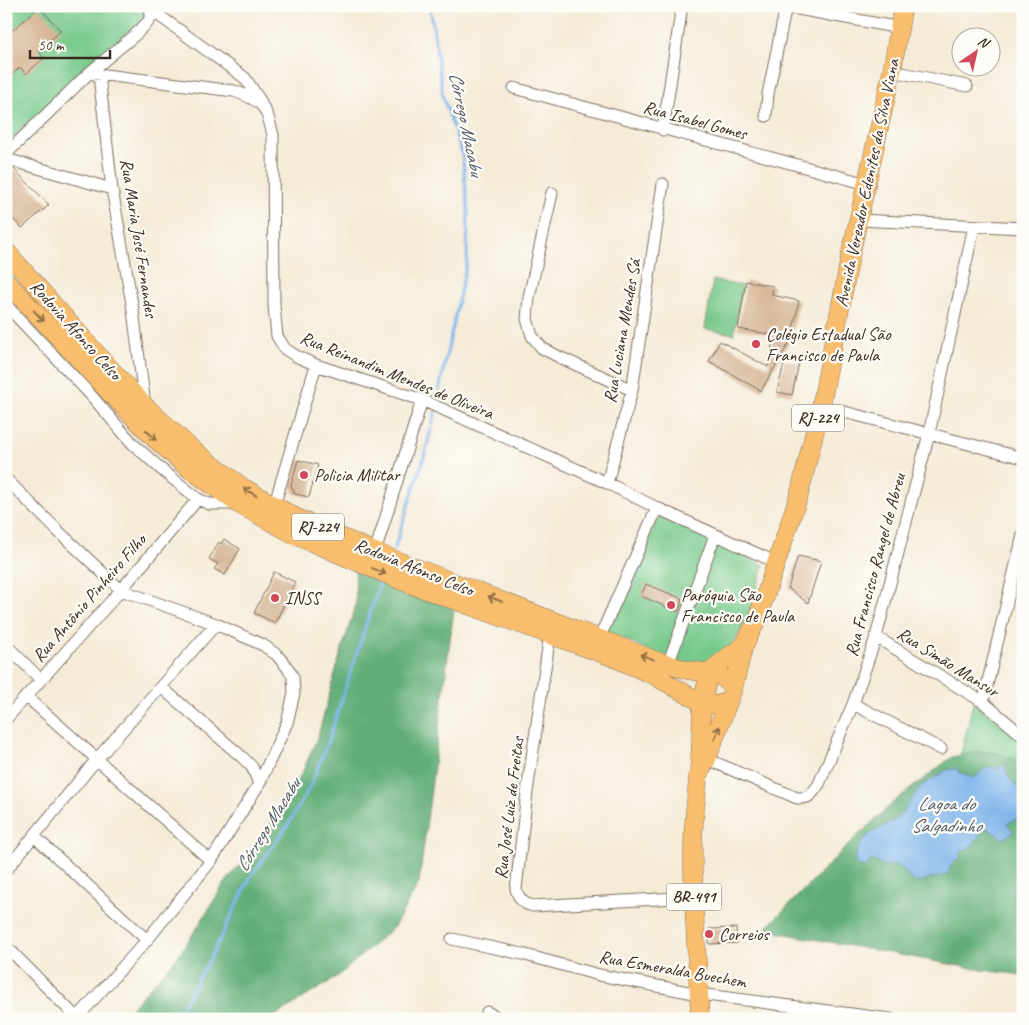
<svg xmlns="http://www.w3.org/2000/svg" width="1029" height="1025" viewBox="0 0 1029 1025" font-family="Caveat,sans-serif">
<rect width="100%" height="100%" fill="#fdfcf7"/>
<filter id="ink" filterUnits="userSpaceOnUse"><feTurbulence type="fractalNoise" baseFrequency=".02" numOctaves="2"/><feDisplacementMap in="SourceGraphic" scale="10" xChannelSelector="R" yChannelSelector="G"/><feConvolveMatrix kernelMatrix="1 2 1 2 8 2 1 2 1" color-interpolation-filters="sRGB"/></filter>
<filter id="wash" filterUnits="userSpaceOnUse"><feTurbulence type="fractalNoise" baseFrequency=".0096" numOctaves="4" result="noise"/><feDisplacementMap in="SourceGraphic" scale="20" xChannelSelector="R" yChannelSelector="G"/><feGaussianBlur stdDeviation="1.12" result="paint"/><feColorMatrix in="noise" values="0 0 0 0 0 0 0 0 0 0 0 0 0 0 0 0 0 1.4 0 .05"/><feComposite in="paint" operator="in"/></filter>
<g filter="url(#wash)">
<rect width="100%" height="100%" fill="#f5ebd7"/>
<!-- green -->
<path fill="#77c98b" stroke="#597a54" d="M6,6H140L146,13V18L6,144Z
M713,280L742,286L734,334L705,329Z
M659,515L764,565L748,617L741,631L733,644L710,663L697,666L677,664L607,631Z
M973,703L979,705L1023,740V764L961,754Z"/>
<!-- forest -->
<path fill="#61ad77" stroke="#4e6c4a" d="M355,567L454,609L419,883L394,927L337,977L270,1019H121L175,960L199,925L224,884L254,848L281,808L302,773L318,736L339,659L356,604Z
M979,751L997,753L1023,763V975L982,970L764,930L850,843L896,800L952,757Z"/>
<!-- water -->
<path fill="#7bb3ea" stroke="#5b6e84" d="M1003,764L1007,766L1005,770C1010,779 1014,786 1023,791V817L1007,823L1013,832L1003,839L985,827L981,830L979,838L975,840V844L966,850H962L959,856L961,858L957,861H954L947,874L938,877H932L917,883L912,880L903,869L895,865L885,866L871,860L865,868L859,866L854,859L860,845L868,835L895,820L902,813L921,786L947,770L958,768V772L974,778C985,770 984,764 1000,769Z"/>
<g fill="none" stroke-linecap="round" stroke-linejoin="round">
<!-- stream -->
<path stroke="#7bb3ea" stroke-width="3" d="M430,6L443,97L462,153L468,209L467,261L438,395
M394,550L425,454L436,410
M173,1019L183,1005L211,957L250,878L288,825L310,787L328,742L381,579"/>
</g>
<g id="blocks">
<!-- building -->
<path fill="#d4b190" d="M39,7L61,31L38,50L44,58L26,74L20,67L6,80V36Z
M6,167L14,169L49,205L22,228L6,212Z
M746,281L773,286L772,295L799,301L791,340L761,391L709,361L720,341L768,367L774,335L738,329Z
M785,360L799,363L792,395L777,392Z
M298,460L318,465L309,497L295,494L291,485Z
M224,539L240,549L225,575L214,569L218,564L209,559L219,542L221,544Z
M798,556L821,561L808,603L788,588Z
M274,572L295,582L275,623L254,613Z
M646,584L683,599L678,612L641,596Z
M736,928L737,943L709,944V929Z"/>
</g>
</g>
<g filter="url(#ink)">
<use href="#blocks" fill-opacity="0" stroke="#7c6e5f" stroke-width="1"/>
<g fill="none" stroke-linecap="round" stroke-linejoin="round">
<defs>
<path id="minor" d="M782,6L900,28
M150,9L245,78L261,102
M892,71L967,86
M89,73L234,91C264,102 265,104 273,135L274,306L277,336L285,349L296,356L316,365L422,400L607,483L657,508L775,562
M99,75L112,189L133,310L145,406
M514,88L867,184
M766,116L768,94L786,6
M663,130L682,6
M6,154L89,73L135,35L149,21L151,13L149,6
M6,159L112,189
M552,193L529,297L527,319L532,336L542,348L559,357L632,390
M859,220L1023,228
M6,305L89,393L133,444L162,470L198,499L209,504H238
M821,406L1023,458
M6,479L57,530L121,590L216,624L263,645L277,655L287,667L293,677L294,693L287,723L259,784L211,861L147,940L77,1018
M607,483L632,390L663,184
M274,506L316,365
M375,552L422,400
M550,634L527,792L516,889C519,899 523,904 533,906L694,897
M876,637L983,702L1023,736
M599,639L657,508
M6,645L40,679
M668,664L715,535
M161,687L242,757L252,767L259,784
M26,696L211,861
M983,702L1023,535
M853,704L941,749
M6,719L121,590L198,499
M707,759L797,798C810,799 812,794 819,784L853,704L876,637L929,434L974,226
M34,836L147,940
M6,870L97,759L216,624
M452,939L522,954L599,975L699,994L890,1019
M6,946L77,1018
M487,1012L500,1019"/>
<path id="primary" d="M6,251L104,362L145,406L193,450L244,488L295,517L375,552L652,659L687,670L719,674L729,683L733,689
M6,281L111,394L155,439L187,467L238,504L297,536L404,582L612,657L653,675L702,703L717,705L729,700
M698,775L707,759L733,689L744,645L757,620L799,495L821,406L851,252L892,71L903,6
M700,1019C698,962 692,905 693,848C693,817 698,787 700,757C703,729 698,701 710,675C715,663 734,654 744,645"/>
</defs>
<!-- minor casing -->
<use href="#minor" stroke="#7c6e5f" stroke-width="13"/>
<!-- primary casing -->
<use href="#primary" stroke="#7c6e5f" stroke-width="19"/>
<!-- minor -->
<use href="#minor" stroke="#fff" stroke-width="11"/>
<!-- primary -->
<use href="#primary" stroke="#f9be6d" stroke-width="18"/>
</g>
<!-- one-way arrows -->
<defs><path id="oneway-shaft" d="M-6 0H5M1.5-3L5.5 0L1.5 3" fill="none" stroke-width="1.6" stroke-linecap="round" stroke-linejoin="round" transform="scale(1.25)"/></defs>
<g stroke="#906d42">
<use href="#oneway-shaft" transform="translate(39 316) rotate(47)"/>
<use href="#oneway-shaft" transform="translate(151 435) rotate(45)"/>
<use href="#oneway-shaft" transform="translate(250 492) rotate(-149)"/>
<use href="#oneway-shaft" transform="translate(379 571) rotate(23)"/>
<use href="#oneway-shaft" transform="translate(495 599) rotate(-159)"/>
<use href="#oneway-shaft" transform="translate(647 657) rotate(-160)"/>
<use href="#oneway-shaft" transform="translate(717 733) rotate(-69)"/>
</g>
</g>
<!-- markers -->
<g fill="#d1495b" stroke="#fdfcf7" stroke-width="2">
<circle cx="756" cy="344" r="5"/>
<circle cx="304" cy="475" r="5"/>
<circle cx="275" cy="598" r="5"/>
<circle cx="671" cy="605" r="5"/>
<circle cx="709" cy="934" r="5"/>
</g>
<g text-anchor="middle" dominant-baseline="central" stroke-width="4.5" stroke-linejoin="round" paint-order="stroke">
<!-- shield labels -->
<g fill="#fdfcf7" stroke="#75695f" stroke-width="1">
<rect x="792" y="404.5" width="52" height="27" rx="4"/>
<rect x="292" y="513.5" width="52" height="27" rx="4"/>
<rect x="666.5" y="883.5" width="55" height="27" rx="4"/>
</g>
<g font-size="16" font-weight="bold" fill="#3b2a1e">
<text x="818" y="418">RJ-224</text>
<text x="318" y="527">RJ-224</text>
<text x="694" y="897">BR-491</text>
</g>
<!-- street labels -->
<g font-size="18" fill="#3b2a1e" stroke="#fdfcf7">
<text transform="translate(695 120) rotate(15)">Rua Isabel Gomes</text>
<text transform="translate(867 183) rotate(-78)">Avenida Vereador Edenites da Silva Viana</text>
<text transform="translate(139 238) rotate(81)">Rua Maria José Fernandes</text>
<text transform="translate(76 330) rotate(48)">Rodovia Afonso Celso</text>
<text transform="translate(622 331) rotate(-80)">Rua Luciana Mendes Sá</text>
<text transform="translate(397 375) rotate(22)">Rua Reinandim Mendes de Oliveira</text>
<text transform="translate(875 565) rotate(-75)">Rua Francisco Rangel de Abreu</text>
<text transform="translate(414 567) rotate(22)">Rodovia Afonso Celso</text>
<text transform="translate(89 598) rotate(-49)">Rua Antônio Pinheiro Filho</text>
<text transform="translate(948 662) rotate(32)">Rua Simão Mansur</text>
<text transform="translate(509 808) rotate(-83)">Rua José Luiz de Freitas</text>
<text transform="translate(673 969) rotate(10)">Rua Esmeralda Buechem</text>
</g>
<!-- poi labels -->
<g font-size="18" fill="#3b2a1e" stroke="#fdfcf7" text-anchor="start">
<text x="766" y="334">Colégio Estadual São<tspan x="766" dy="21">Francisco de Paula</tspan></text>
<text x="314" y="475">Policia Militar</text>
<text x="681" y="595">Paróquia São<tspan x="681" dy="21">Francisco de Paula</tspan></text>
<text x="285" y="598">INSS</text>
<text x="719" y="934">Correios</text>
</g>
<!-- water labels -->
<g font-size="19" font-style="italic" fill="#515a65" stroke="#fdfcf7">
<text transform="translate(466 124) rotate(78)">Córrego Macabu</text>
<text x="946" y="804">Lagoa do<tspan x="946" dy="22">Salgadinho</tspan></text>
<text transform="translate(268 825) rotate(-58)">Córrego Macabu</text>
</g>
</g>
<!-- margin -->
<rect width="1029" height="1025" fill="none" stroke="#fdfcf7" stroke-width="25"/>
<!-- north arrow -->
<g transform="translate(976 52) rotate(34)"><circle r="24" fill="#fdfcf7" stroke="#afa8a0"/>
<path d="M0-4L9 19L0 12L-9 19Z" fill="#d1495b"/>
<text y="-8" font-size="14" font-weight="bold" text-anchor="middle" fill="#3b2a1e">N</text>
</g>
<!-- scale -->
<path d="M30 50v8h80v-8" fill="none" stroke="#3b2a1e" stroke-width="2.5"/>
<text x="38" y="50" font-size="15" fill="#3b2a1e" stroke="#fdfcf7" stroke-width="4" paint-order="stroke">50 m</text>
</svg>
